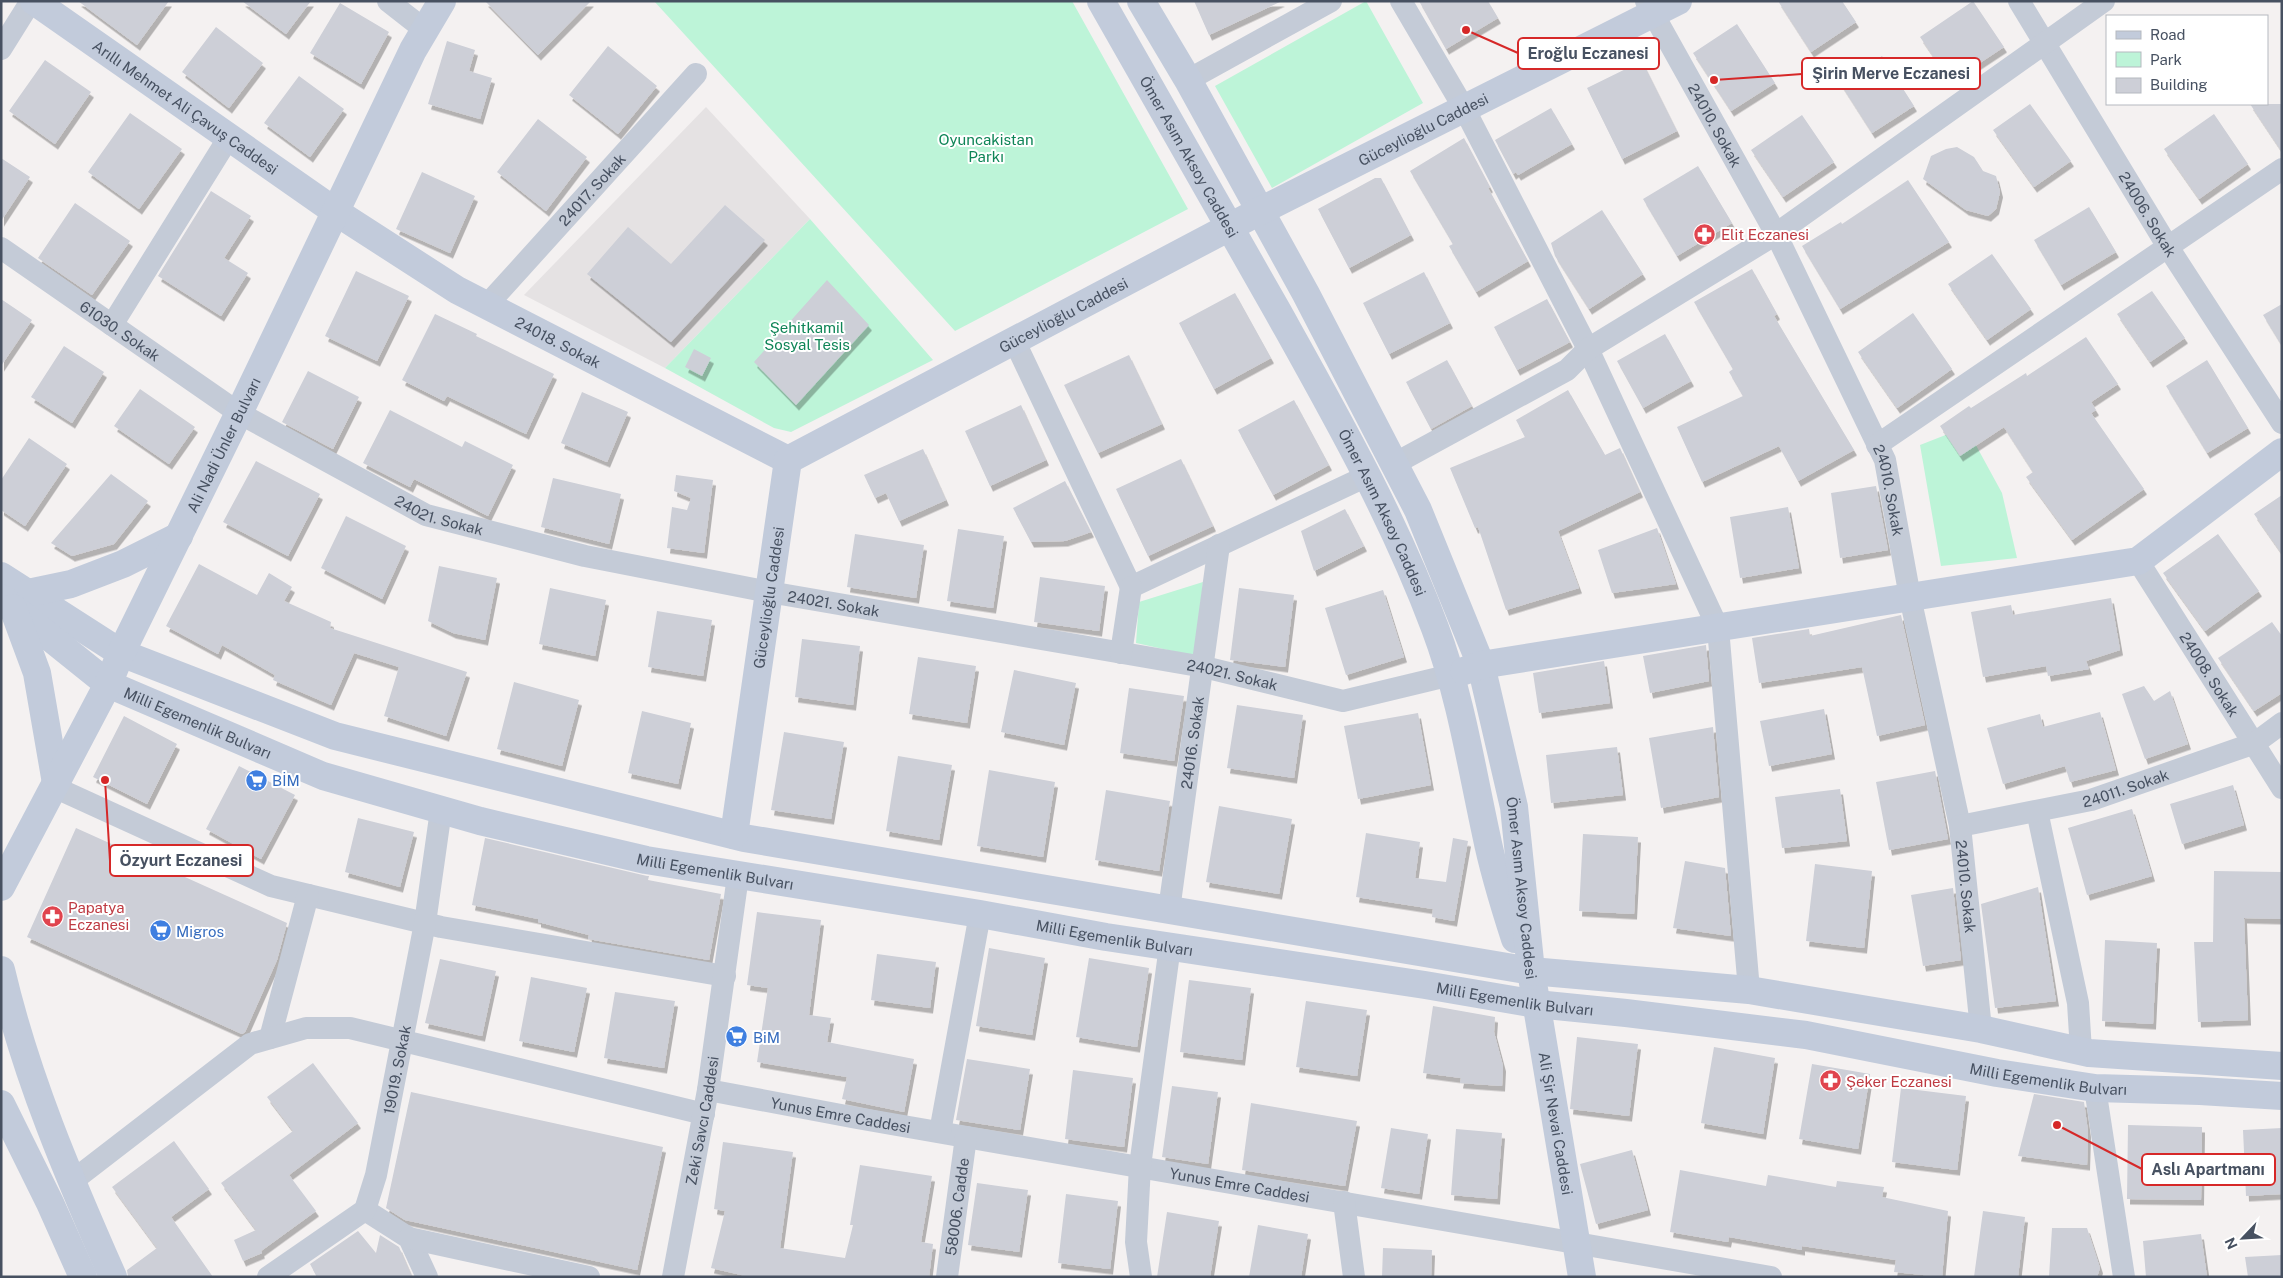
<svg xmlns="http://www.w3.org/2000/svg" width="2283" height="1278" viewBox="0 0 2283 1278" font-family="'Public Sans',sans-serif">
<defs>
<filter id="shadow"><feDropShadow dx="3" dy="5.5" stdDeviation="0" flood-color="#0004"/></filter>
</defs>
<rect width="100%" height="100%" fill="#f4f1f1"/>
<!-- education -->
<path fill="#e5e2e3" d="M706,107L810,219L665,368L524,295Z"/>
<!-- green -->
<path fill="#bdf4d8" d="M654,1H1072L1188,209L955,331Z
M1366,1L1423,103L1272,188L1215,86Z
M810,219L933,360L791,432L774,428L665,368Z
M1966,427L2002,493L2017,558L1941,566L1920,445Z
M1203,582L1195,656L1136,643L1139,602Z"/>
<!-- building -->
<path fill="#cdcfd7" filter="url(#shadow)" d="M78,1H169L137,45Z
M242,1H311L286,34Z
M485,1H591L538,55Z
M1194,1H1282L1209,35Z
M1419,1H1488L1498,18L1446,49Z
M1778,1H1842L1856,22L1811,52Z
M1973,1L2004,47L1951,82L1920,37Z
M340,3L389,32L361,84L310,53Z
M1737,24L1775,83L1731,111L1693,53Z
M216,27L263,63L229,108L182,72Z
M447,41L475,50L469,71L492,78L480,119L428,104Z
M608,46L657,86L618,134L569,95Z
M1882,56L1914,106L1872,133L1840,83Z
M45,60L91,92L55,144L9,111Z
M1642,61L1677,131L1622,159L1587,88Z
M299,76L344,109L310,157L264,123Z
M2030,104L2071,161L2034,187L1993,130Z
M2250,104H2282V152Z
M1551,108L1572,144L1518,175L1516,172L1513,174L1495,140Z
M130,113L182,149L139,209L88,172Z
M2214,114L2248,164L2199,199L2164,149Z
M1802,115L1834,162L1783,197L1751,150Z
M538,119L587,157L546,211L497,172Z
M1464,138L1490,187L1488,188L1528,261L1476,292L1449,246L1453,244L1410,171Z
M1957,147L1974,157L1983,171L1996,176L2000,192L1996,209L1988,216L1966,210L1923,179L1931,156L1946,149Z
M1,158L30,177L1,221Z
M1698,166L1732,223L1677,256L1643,199Z
M422,172L475,196L450,253L396,229Z
M1375,178H1381L1411,235L1349,268L1318,209Z
M1908,180L1949,242L1840,309L1802,246L1841,222L1842,224Z
M211,191L251,216L224,258L248,273L221,316L158,276Z
M75,203L130,241L92,295L38,258Z
M725,205L765,240L671,342L587,274L628,227L671,264Z
M2089,207L2116,252L2061,285L2034,240Z
M1602,210L1643,274L1589,309L1555,256L1551,243Z
M1992,254L2031,309L1987,340L1948,284Z
M1752,269L1777,314L1774,316L1854,450L1798,481L1779,446L1702,482L1677,427L1743,396L1729,372L1733,369L1694,302Z
M356,271L409,296L377,361L325,336Z
M1424,272L1450,323L1389,354L1363,303Z
M827,280L869,325L796,405L754,362Z
M2152,291L2185,338L2150,362L2117,314Z
M1235,293L1271,358L1214,389L1179,323Z
M1,299L32,320L1,366Z
M1547,299L1570,342L1517,370L1494,327Z
M2282,304V346L2263,315Z
M1913,313L1952,369L1897,408L1858,352Z
M435,314L477,334L476,336L554,374L526,434L447,396L444,401L402,380Z
M1665,334L1691,381L1643,408L1617,361Z
M2086,337L2118,384L2091,402L2096,410L2091,413L2144,489L2072,540L2026,477L2033,472L2004,427L1960,456L1940,426L1969,406L1971,408L2026,373L2027,376Z
M64,346L104,372L72,423L31,397Z
M694,349L711,358L702,376L685,367Z
M1129,355L1162,424L1098,453L1064,385Z
M1447,360L1472,406L1431,429L1406,382Z
M2207,360L2248,428L2207,453L2166,386Z
M308,371L359,397L333,449L282,422Z
M140,389L195,427L169,464L114,426Z
M1568,390L1605,455L1620,448L1640,492L1558,531L1579,588L1506,610L1478,527L1475,528L1450,468L1525,437L1516,420Z
M582,392L628,412L607,462L561,443Z
M1294,400L1329,465L1273,495L1238,430Z
M1021,405L1046,460L990,486L965,431Z
M390,410L462,447L465,441L513,465L488,516L414,479L410,487L363,463Z
M29,438L67,464L25,526L1,510V480Z
M923,449L946,500L899,521L886,493L875,498L864,475Z
M1181,459L1213,526L1148,556L1116,489Z
M256,461L320,494L288,556L223,522Z
M111,474L148,501L114,544L72,556L51,543Z
M676,475L713,480L704,553L667,548L672,507L687,510L691,498L674,491Z
M553,478L621,494L609,544L541,527Z
M1065,481L1091,532L1065,541L1031,542L1013,508Z
M1876,486L1888,550L1840,558L1831,493Z
M2282,495V554L2254,514Z
M1788,507L1799,568L1740,578L1730,517Z
M1345,509L1364,546L1314,571L1301,531Z
M346,516L406,546L382,599L321,568Z
M1657,528L1676,584L1612,593L1598,550Z
M958,529L1004,536L993,608L947,601Z
M855,534L924,545L916,598L847,587Z
M2218,534L2259,591L2205,631L2163,573Z
M199,564L257,595L269,573L292,587L284,601L331,622L330,628L467,672L446,736L384,716L399,667L354,653L331,705L273,680L275,675L222,645L218,654L166,626Z
M439,566L497,578L485,640L453,633L428,621Z
M1040,577L1105,586L1099,631L1034,622Z
M550,588L606,600L595,656L539,644Z
M1239,588L1294,595L1285,667L1230,660Z
M1383,590L1404,657L1346,675L1325,608Z
M2111,598L2120,650L2086,661L2089,669L2048,676L2046,666L1983,677L1971,612L2011,605L2013,615Z
M657,611L712,620L703,676L648,667Z
M1901,615L1925,725L1877,736L1862,667L1759,683L1752,638L1809,629L1810,636Z
M2272,622L2282,636V693L2254,711L2218,658Z
M802,639L860,646L853,705L795,697Z
M1706,645L1709,681L1650,693L1643,656Z
M918,657L976,666L967,723L909,714Z
M1604,661L1610,703L1539,713L1533,673Z
M1014,670L1076,683L1064,745L1001,732Z
M514,682L579,700L562,766L497,749Z
M2144,686L2154,701L2170,691L2188,744L2145,759L2122,694Z
M1129,688L1184,696L1174,761L1120,753Z
M1237,705L1303,715L1294,778L1227,768Z
M1824,709L1832,754L1769,766L1760,721Z
M642,711L691,723L678,784L628,773Z
M2100,712L2116,770L2070,782L2065,766L2003,784L1987,728L2040,714L2043,727Z
M1418,713L1431,785L1358,799L1344,726Z
M124,716L177,744L147,804L93,777Z
M1713,727L1719,797L1661,808L1649,738Z
M784,732L844,742L831,819L771,810Z
M1617,747L1623,795L1551,803L1546,755Z
M898,756L952,765L939,840L886,831Z
M239,766L295,795L261,859L206,829Z
M989,770L1055,782L1043,857L977,846Z
M1935,771L1948,839L1889,850L1876,782Z
M2233,785L2244,825L2182,844L2170,804Z
M1840,789L1847,841L1782,848L1775,797Z
M1106,790L1170,801L1159,871L1095,860Z
M1219,806L1292,819L1279,894L1206,882Z
M2132,809L2152,876L2087,895L2068,828Z
M358,818L414,832L400,887L345,872Z
M76,828L287,923L277,960L245,1032L242,1034L27,937Z
M1366,833L1420,842L1415,878L1446,882L1453,838L1468,841L1454,921L1432,917L1433,909L1356,897Z
M1583,834L1638,837L1634,914L1579,911Z
M485,838L647,876H649L648,880L721,894L709,960L588,939L589,935L538,922V919L472,905Z
M1685,861L1725,868L1731,936L1673,928Z
M1815,864L1872,871L1864,948L1806,941Z
M2214,871L2282,872V919L2244,918L2248,1020L2198,1022L2194,942H2213Z
M2038,887L2056,1001L1995,1008L1981,904Z
M1953,888L1961,960L1923,966L1911,895Z
M757,912L821,920L809,1015L831,1018L827,1042L914,1059L904,1112L842,1099L847,1077L757,1062L768,988L747,985Z
M2105,940L2157,943L2153,1024L2102,1021Z
M989,948L1045,958L1032,1035L976,1026Z
M877,954L936,962L930,1008L871,1000Z
M1089,958L1149,968L1137,1047L1076,1037Z
M440,959L496,971L482,1036L425,1023Z
M531,977L587,988L574,1052L519,1041Z
M1189,980L1251,988L1242,1060L1180,1052Z
M615,992L675,1001L664,1068L604,1058Z
M1306,1001L1367,1010L1357,1076L1296,1067Z
M1433,1006L1495,1017L1494,1032L1503,1066L1502,1086L1460,1083L1461,1078L1423,1073Z
M1577,1037L1638,1044L1629,1116L1570,1109Z
M1714,1047L1775,1058L1763,1134L1701,1123Z
M967,1059L1030,1069L1020,1130L956,1120Z
M313,1063L358,1123L289,1175L316,1211L261,1251L262,1253L243,1261L234,1240L256,1230L221,1183L293,1131L267,1097Z
M1812,1064L1870,1074L1858,1149L1799,1139Z
M1073,1070L1133,1078L1124,1147L1065,1139Z
M1172,1086L1218,1092L1208,1164L1162,1157Z
M1901,1088L1966,1096L1957,1170L1892,1162Z
M411,1092L663,1147L637,1270L405,1220L386,1208Z
M2034,1094L2084,1102L2088,1132L2087,1165L2018,1156Z
M1251,1103L1357,1121L1345,1186L1242,1170Z
M2128,1125L2202,1127L2201,1200L2127,1199Z
M1391,1128L1428,1134L1419,1194L1381,1188Z
M2282,1128V1194L2246,1196L2243,1130Z
M1456,1129L1502,1133L1497,1199L1451,1195Z
M174,1141L209,1189L171,1217L213,1277H128L127,1270L157,1248L112,1187Z
M723,1142L793,1152L780,1248L845,1258L853,1225H850L860,1165L932,1176L921,1242L933,1244L929,1277H750L711,1268L725,1211L714,1209Z
M1632,1150L1648,1210L1596,1224L1580,1164Z
M1680,1170L1766,1186L1768,1175L1836,1187L1837,1181L1884,1187L1882,1197L1948,1211L1942,1277L1894,1272L1896,1260L1802,1246V1250L1729,1237L1728,1242L1670,1232Z
M977,1183L1028,1190L1019,1252L968,1245Z
M1066,1194L1118,1201L1110,1269L1058,1263Z
M1983,1211L2025,1217L2018,1277H1974Z
M1167,1212L1219,1221L1210,1277H1157Z
M1258,1225L1308,1234L1301,1277H1249Z
M2052,1228H2087L2100,1268L2097,1277H2049Z
M358,1231L376,1253L380,1235L399,1247L412,1277H317L310,1264Z
M2201,1234L2207,1277H2146L2143,1241Z
M1383,1248L1432,1250L1431,1277H1382Z
M2282,1255V1277H2248L2245,1257Z"/>
<g fill="none" stroke-linecap="round" stroke-linejoin="round">
<!-- street -->
<g stroke="#c4cbd7" stroke-width="22">
<path d="M388,1L425,30"/>
<path d="M1401,1L1465,110L1588,349L1718,628L1749,990"/>
<path id="s1" d="M1646,1L1776,234L1885,460L1910,597L1960,826L1981,1029"/>
<path id="s2" d="M2019,1L2168,247L2282,423"/>
<path d="M1,49L31,1"/>
<path d="M1188,80L1331,1"/>
<path id="s3" d="M1,248L239,413L426,515L585,556L769,592L1204,667L1343,701L1451,675"/>
<path id="s4" d="M487,305L696,74"/>
<path d="M112,325L229,137"/>
<path d="M1014,340L1131,587L1369,475"/>
<path d="M1877,445L2282,169"/>
<path d="M1394,464L1567,370L1588,349L1776,234L2104,1"/>
<path id="s5" d="M2138,561L2282,788"/>
<path d="M1121,653L1131,587"/>
<path d="M54,787L271,886L441,927L725,976"/>
<path d="M2037,811L2078,1003L2081,1051"/>
<path id="s6" d="M1960,826L2091,800L2255,743L2282,723"/>
<path id="s7" d="M1169,910L1219,545"/>
<path d="M270,1038L308,895"/>
<path d="M2095,1088L2124,1277"/>
<path id="s8" d="M708,1090L857,1118L1771,1277"/>
<path d="M940,1132L980,914"/>
<path d="M71,1182L250,1044L306,1028H350L704,1114"/>
<path d="M1344,1202L1354,1277"/>
<path d="M365,1210L409,1238L427,1277"/>
<path d="M409,1238L589,1277"/>
<path id="s9" d="M268,1277L365,1210L376,1175L425,923L441,810"/>
<path id="s10" d="M673,1277L708,1090L738,876"/>
<path id="s11" d="M947,1277L966,1137"/>
<path d="M1141,1277L1136,1242L1140,1166L1170,946"/>
</g>
<!-- secondary -->
<g stroke="#c2cbdb" stroke-width="28">
<path id="s12" d="M34,1L336,212L457,290L788,460"/>
<path id="s13" d="M1101,1C1160,105 1219,208 1278,312C1336,416 1393,516 1435,628C1460,694 1471,765 1486,834C1493,869 1504,905 1515,939"/>
<path id="s14" d="M1141,1L1188,80L1306,294L1418,510L1481,665L1514,807L1531,971L1582,1277"/>
<path d="M1,576L121,653L335,736L744,838L1531,971L1749,990L1981,1029L2089,1053L2282,1066"/>
<path d="M28,593L71,584L123,564L179,536"/>
<path id="s15" d="M1,598L108,684L323,776L480,821L646,860L980,914L1106,937L1425,985L1536,1004L1626,1013L1806,1035L1997,1073L2095,1088L2200,1091L2282,1096"/>
<path d="M13,608L37,673L56,783"/>
<path d="M1464,671L1481,665L2138,561L2282,452"/>
<path id="s16" d="M734,835L788,460L1260,211L1678,1"/>
<path id="s17" d="M1,887L108,684L121,653L239,413L413,50L442,1"/>
<path d="M1,970C26,1077 69,1177 113,1277"/>
<path d="M1,1104L50,1203L83,1277"/>
</g>
</g>
<!-- icons -->
<defs>
<symbol id="pharmacy-disc" viewBox="-11 -11 22 22"><circle r="9.5" fill="#e0444e" stroke="#fff"/><path d="M-2-6h4v4h4v4h-4v4h-4v-4h-4v-4h4Z" fill="#fff"/></symbol>
<symbol id="supermarket-disc" viewBox="-11 -11 22 22"><circle r="9.5" fill="#3f7fe0" stroke="#fff"/><path d="M-6-5.5h2.5l.6 2H6L4.5 2H-2.5L-4.4-4H-6ZM-1.5 3.2a1.3 1.3 0 1 0 .1 0ZM3 3.2a1.3 1.3 0 1 0 .1 0Z" fill="#fff"/></symbol>
</defs>
<g fill-rule="evenodd">
<use href="#pharmacy-disc" x="1692" y="222" width="25" height="25"/>
<use href="#supermarket-disc" x="244" y="768" width="25" height="25"/>
<use href="#pharmacy-disc" x="40" y="904" width="25" height="25"/>
<use href="#supermarket-disc" x="148" y="918" width="25" height="25"/>
<use href="#supermarket-disc" x="724" y="1024" width="25" height="25"/>
<use href="#pharmacy-disc" x="1818" y="1068" width="25" height="25"/>
</g>
<g text-anchor="middle" dominant-baseline="central" stroke-width="4" stroke-linejoin="round" paint-order="stroke">
<!-- street labels -->
<g font-size="15" fill="#475161" stroke="#fff">
<text stroke="none"><textPath href="#s12" startOffset="185">Arıllı Mehmet Ali Çavuş Caddesi</textPath></text>
<text stroke="none"><textPath href="#s1" startOffset="142">24010. Sokak</textPath></text>
<text stroke="none"><textPath href="#s16" startOffset="1095">Güceylioğlu Caddesi</textPath></text>
<text stroke="none"><textPath href="#s13" startOffset="179">Ömer Asım Aksoy Caddesi</textPath></text>
<text stroke="none"><textPath href="#s4" startOffset="156">24017. Sokak</textPath></text>
<text stroke="none"><textPath href="#s2" startOffset="249">24006. Sokak</textPath></text>
<text stroke="none"><textPath href="#s16" startOffset="690">Güceylioğlu Caddesi</textPath></text>
<text stroke="none"><textPath href="#s3" startOffset="145">61030. Sokak</textPath></text>
<text stroke="none"><textPath href="#s12" startOffset="626">24018. Sokak</textPath></text>
<text stroke="none"><textPath href="#s17" startOffset="495">Ali Nadi Ünler Bulvarı</textPath></text>
<text stroke="none"><textPath href="#s1" startOffset="548">24010. Sokak</textPath></text>
<text stroke="none"><textPath href="#s13" startOffset="584">Ömer Asım Aksoy Caddesi</textPath></text>
<text stroke="none"><textPath href="#s3" startOffset="515">24021. Sokak</textPath></text>
<text stroke="none"><textPath href="#s16" startOffset="240">Güceylioğlu Caddesi</textPath></text>
<text stroke="none"><textPath href="#s3" startOffset="920">24021. Sokak</textPath></text>
<text stroke="none"><textPath href="#s5" startOffset="134">24008. Sokak</textPath></text>
<text stroke="none"><textPath href="#s3" startOffset="1325">24021. Sokak</textPath></text>
<text stroke="none"><textPath href="#s15" startOffset="235">Milli Egemenlik Bulvarı</textPath></text>
<text stroke="none"><textPath href="#s7" startOffset="169">24016. Sokak</textPath></text>
<text stroke="none"><textPath href="#s6" startOffset="170">24011. Sokak</textPath></text>
<text stroke="none"><textPath href="#s15" startOffset="775">Milli Egemenlik Bulvarı</textPath></text>
<text stroke="none"><textPath href="#s14" startOffset="974">Ömer Asım Aksoy Caddesi</textPath></text>
<text stroke="none"><textPath href="#s1" startOffset="952">24010. Sokak</textPath></text>
<text stroke="none"><textPath href="#s15" startOffset="1180">Milli Egemenlik Bulvarı</textPath></text>
<text stroke="none"><textPath href="#s15" startOffset="1585">Milli Egemenlik Bulvarı</textPath></text>
<text stroke="none"><textPath href="#s9" startOffset="262">19019. Sokak</textPath></text>
<text stroke="none"><textPath href="#s15" startOffset="2125">Milli Egemenlik Bulvarı</textPath></text>
<text stroke="none"><textPath href="#s8" startOffset="135">Yunus Emre Caddesi</textPath></text>
<text stroke="none"><textPath href="#s10" startOffset="159">Zeki Savcı Caddesi</textPath></text>
<text stroke="none"><textPath href="#s14" startOffset="1212">Ali Şir Nevai Caddesi</textPath></text>
<text stroke="none"><textPath href="#s8" startOffset="540">Yunus Emre Caddesi</textPath></text>
<text stroke="none"><textPath href="#s11" startOffset="71">58006. Cadde</textPath></text>
</g>
<!-- park labels -->
<g font-size="15" fill="#0f8557" stroke="#fff">
<text x="986" y="139">Oyuncakistan<tspan x="986" dy="17">Parkı</tspan></text>
<text x="807" y="327">Şehitkamil<tspan x="807" dy="17">Sosyal Tesis</tspan></text>
</g>
<!-- health labels -->
<g font-size="15" fill="#be3a42" stroke="#fff" text-anchor="start">
<text x="1721" y="234">Elit Eczanesi</text>
<text x="68" y="907">Papatya<tspan x="68" dy="17">Eczanesi</tspan></text>
<text x="1846" y="1081">Şeker Eczanesi</text>
</g>
<!-- shop labels -->
<g font-size="15" fill="#366cbe" stroke="#fff" text-anchor="start">
<text x="272" y="780">BİM</text>
<text x="176" y="931">Migros</text>
<text x="753" y="1037">BiM</text>
</g>
</g>
<!-- callouts -->
<path fill="none" stroke="#d62828" stroke-width="2" d="M1466 30L1518 53M1714 80L1802 74M105 780L110 861M2057 1125L2142 1169"/>
<g fill="#d62828" stroke="#fff" stroke-width="2">
<circle cx="1466" cy="30" r="5"/>
<circle cx="1714" cy="80" r="5"/>
<circle cx="105" cy="780" r="5"/>
<circle cx="2057" cy="1125" r="5"/>
</g>
<g fill="#fff" stroke="#d62828" stroke-width="2">
<rect x="1518" y="38" width="141" height="31" rx="5"/>
<rect x="1802" y="58" width="178" height="31" rx="5"/>
<rect x="110" y="845" width="143" height="31" rx="5"/>
<rect x="2142" y="1154" width="133" height="31" rx="5"/>
</g>
<g font-size="16" text-anchor="middle" font-weight="bold" fill="#475161">
<text x="1588" y="59">Eroğlu Eczanesi</text>
<text x="1891" y="79">Şirin Merve Eczanesi</text>
<text x="181" y="866">Özyurt Eczanesi</text>
<text x="2208" y="1175">Aslı Apartmanı</text>
</g>
<!-- border -->
<rect width="2283" height="1278" fill="none" stroke="#475161" stroke-width="5"/>
<!-- legend -->
<rect x="2106" y="15" width="162" height="90" fill="#ffffff" stroke="#b5b9c0"/>
<rect x="2116" y="31" width="25" height="8" fill="#c2cbdb" stroke="#b5b9c0"/>
<text x="2150" y="40" font-size="15" fill="#475161">Road</text>
<rect x="2116" y="52" width="25" height="15" fill="#bdf4d8" stroke="#b5b9c0"/>
<text x="2150" y="65" font-size="15" fill="#475161">Park</text>
<rect x="2116" y="78" width="25" height="15" fill="#cdcfd7" stroke="#b5b9c0"/>
<text x="2150" y="90" font-size="15" fill="#475161">Building</text>
<!-- north arrow -->
<g transform="translate(2243 1238) rotate(245)" stroke="#ffffff" stroke-width="4" paint-order="stroke">
<path d="M0-4L9 19L0 12L-9 19Z" fill="#475161"/>
<text y="-8" font-size="14" font-weight="bold" text-anchor="middle" fill="#475161">N</text>
</g>
</svg>
